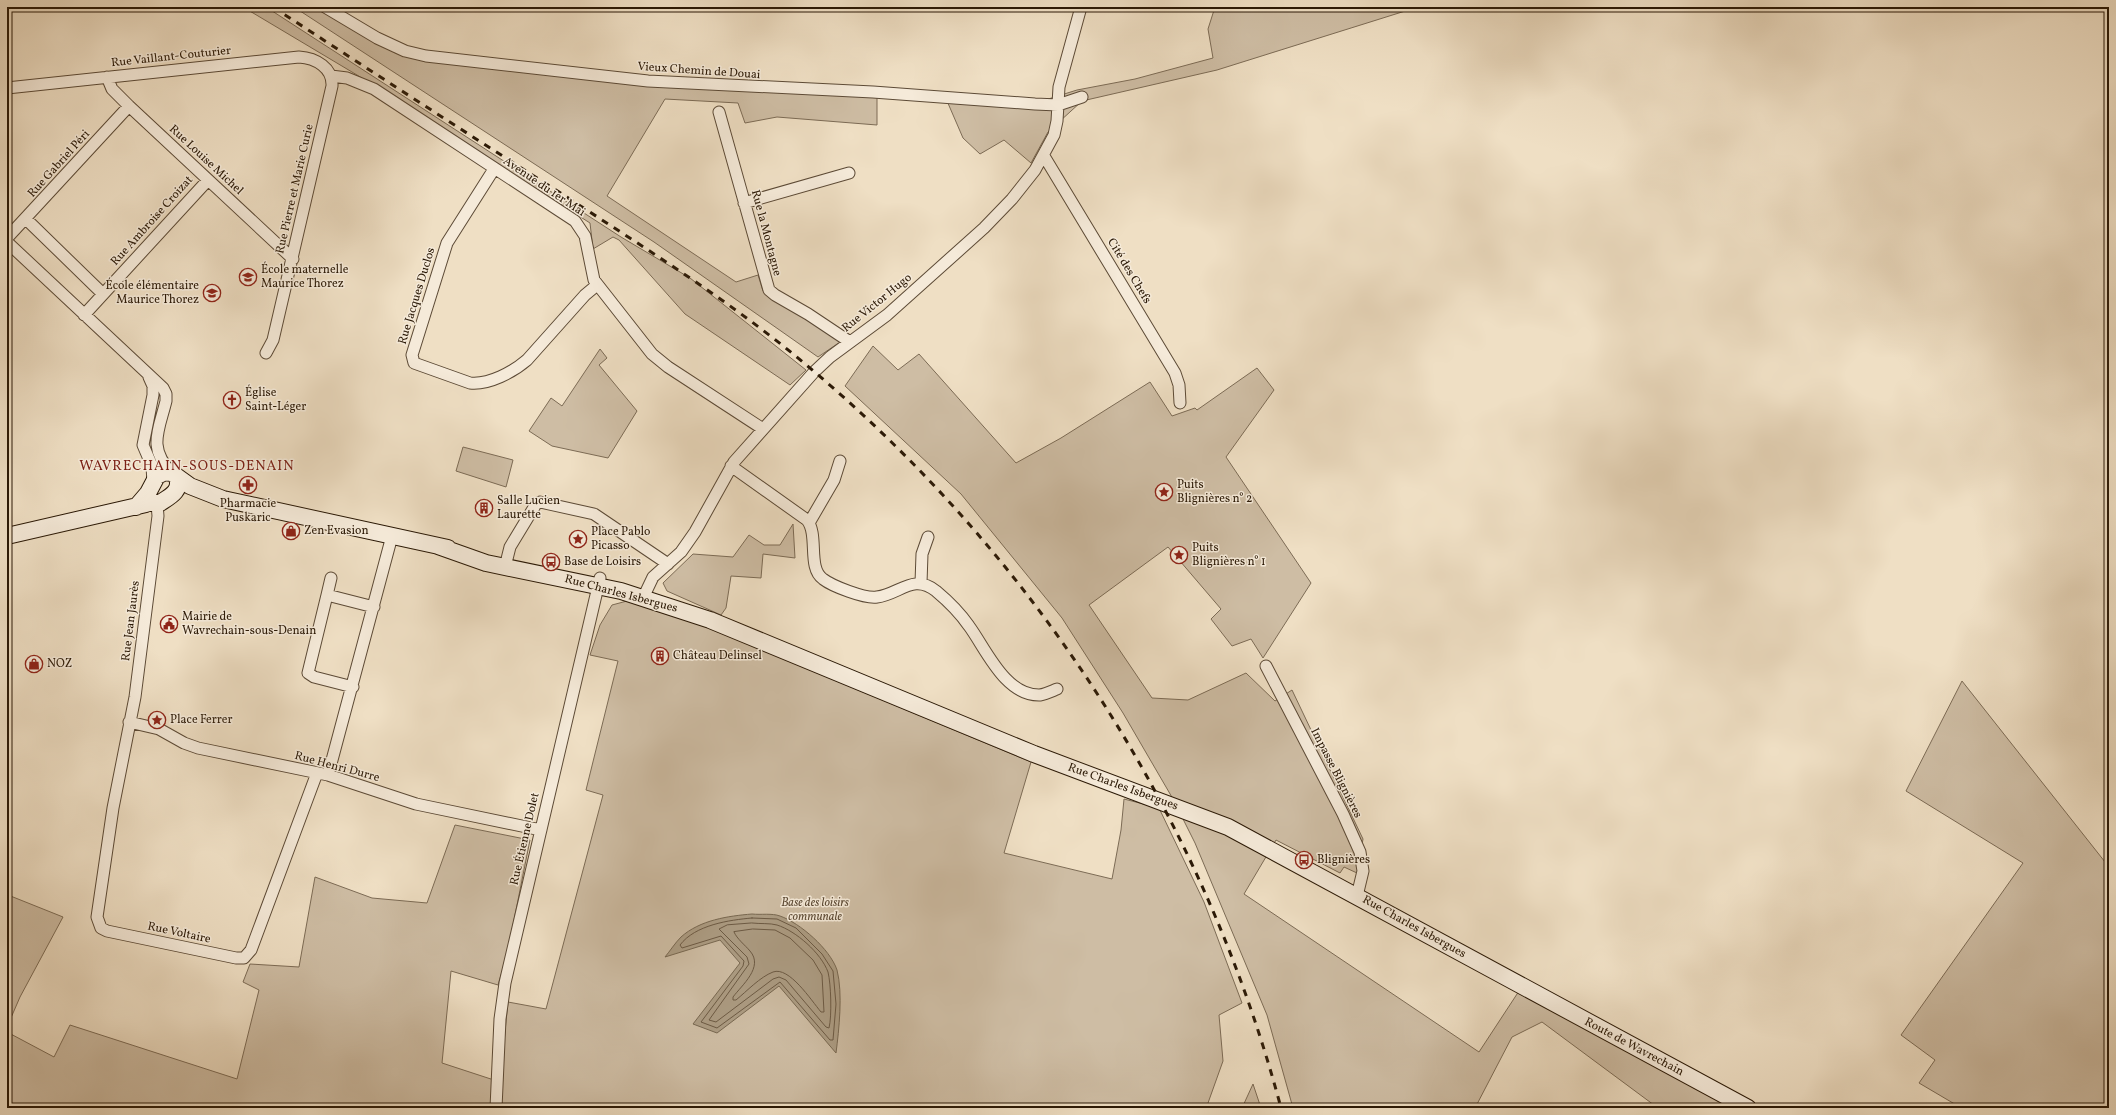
<svg xmlns="http://www.w3.org/2000/svg" width="2116" height="1115" viewBox="0 0 2116 1115" font-family="Vollkorn,serif">
<rect width="100%" height="100%" fill="#efdfc4"/>
<filter id="stains"><feTurbulence type="fractalNoise" baseFrequency=".005" numOctaves="4"/><feColorMatrix values="0 0 0 0 .2 0 0 0 0 .09 0 0 0 0 .02 0 0 0 .5 -.17"/></filter>
<radialGradient id="worn" r=".72"><stop offset=".6" stop-color="#630" stop-opacity="0"/><stop offset="1" stop-color="#630" stop-opacity=".3"/></radialGradient>
<!-- green -->
<path fill="#cebda4" stroke="#7c6b55" d="M243,7H266L621,237L690,278L806,370L790,385L685,314L619,240L613,237L593,249L590,223L357,75Z
M294,7H332L391,43L431,54L603,73L877,89V125L777,117L745,123L738,103L665,99L607,196L736,282L758,275L763,291L832,333L840,342L818,357L654,242Z
M1215,7H1418L1217,70L1082,101L1048,132L1031,163L1004,140L980,154L963,138L944,94L1042,101L1077,90L1135,79L1213,58L1208,29Z
M873,346L898,370L919,354L1016,463L1061,438L1150,382L1172,416L1195,408L1197,410L1257,368L1274,390L1226,457L1311,583L1263,658L1251,639L1232,646L1211,619L1221,609L1168,547L1089,605L1152,698L1188,700L1246,673L1275,701L1292,690L1363,839L1357,873L1344,867L1340,873L1276,840L1244,894L1479,1052L1519,991L1734,1108H1658L1542,1022L1512,1037L1475,1108H1293L1267,1015L1195,843L1173,799L1123,713L1062,618L961,494L845,386Z
M600,349L607,358L599,365L637,411L608,458L552,446L529,431L551,398L562,406Z
M463,447L513,460L506,487L456,471Z
M793,524L795,558L763,554L761,578L731,576L726,608L721,615L667,591L663,583L693,554L733,557L749,535L764,545H780Z
M627,601L710,628L1031,762L1004,853L1112,879L1121,830L1124,799L1159,808L1204,902L1242,1003L1219,1015L1223,1061L1208,1103V1108H7V1032L54,1057L70,1025L237,1079L259,990L243,982L250,964L299,967L315,877L372,898L427,903L455,825L530,840L507,955L498,985L451,971L442,1063L500,1082L508,1002L546,1009L603,795L586,790L618,661L590,655L600,625L612,605Z
M1962,681L2109,867V1108H1957L1958,1106L1919,1083L1935,1060L1901,1035L2023,863L1906,791Z
M8,895L63,917L20,997L7,1027Z
M1253,1084L1261,1108H1242Z"/>
<!-- water -->
<path fill="#ac9c83" stroke="#786851" d="M752,914C761,915 772,913 780,916C800,923 830,949 837,970C843,993 839,1030 836,1053L779,986L717,1033L693,1024L740,963L720,940L665,957C670,951 675,943 681,937C700,920 728,916 752,914Z"/>
<g fill="none" stroke-linecap="round" stroke-linejoin="round">
<!-- shore -->
<path stroke="#6c5a44" stroke-width="1" d="M752,918L777,919L796,928L822,954L833,971L836,1004L833,1040H830L780,982L717,1028L701,1022L743,966L744,961L721,936L682,948L680,945C695,925 729,920 752,918Z
M752,923C760,924 770,923 777,925C796,931 821,953 828,972C831,984 832,1016 829,1028L826,1027L786,980L779,977L773,979L716,1022L709,1020L749,964L747,957L719,929L727,925Z
M753,929L775,930L790,938L813,960L822,975L824,1012H821C811,1000 789,966 773,972C760,977 747,991 736,1000H733V997C742,985 764,967 750,951C745,945 737,939 734,932Z"/>
<defs>
<path id="street" d="M325,7L377,38L405,51L426,56L648,81L873,92L1035,104L1058,105L1082,97
M331,76L347,78L374,89L575,221L585,236L594,280L652,354L668,367L763,429
M107,77L112,89L129,106L293,259
M7,88L299,57C316,58 333,68 332,86L273,340L266,353
M719,112L769,290L775,295L808,314L850,342
M1044,156L1175,373L1179,385L1180,403
M494,169L447,243L412,355L414,363L470,383C489,385 513,372 527,360L585,295L597,285
M744,203L849,173
M26,219L103,294
M7,238L129,106
M7,242L163,388L166,394V401C159,430 147,448 172,473
M84,315L208,180
M149,377L153,386V395L143,445L152,466L153,483
M731,466L807,520C819,535 807,568 823,579C832,586 865,599 877,597C900,594 913,573 936,591C948,601 960,613 969,626C986,649 1005,696 1040,695C1046,694 1052,691 1057,689
M157,504L158,516L135,697L113,808L97,917L101,928L107,931L236,958H244L251,950L317,773
M809,523L834,480L840,461
M505,567L510,547L536,504L540,502L594,514L668,564
M921,583L922,554L928,537
M327,595L331,578
M643,598L653,577L681,552L695,532L734,462L814,372L830,357L887,315L984,228L1012,199L1035,170L1054,135L1057,121L1059,87L1081,7
M1266,666L1343,814L1360,852L1363,871L1357,896
M353,687L314,677L308,673L327,595L374,607
M129,722L159,729L184,743L198,748L328,775L416,804L541,830
M328,775L392,536
M496,1108L500,1019L505,983L600,578"/>
<path id="secondary" d="M148,493V499L151,503H160C169,497 182,491 177,478
M136,507L148,493L157,476L165,472L172,473L190,486L223,499L448,548
M7,536L146,504
M438,546L486,563L621,591L710,620L1034,754L1228,827L1748,1108"/>
</defs>
<!-- street casing -->
<use href="#street" stroke="#5c4a36" stroke-width="13"/>
<!-- secondary casing -->
<use href="#secondary" stroke="#2b1906" stroke-width="18"/>
<!-- street -->
<use href="#street" stroke="#f5ead9" stroke-width="11"/>
<!-- secondary -->
<use href="#secondary" stroke="#f5ead9" stroke-width="16"/>
<!-- rail -->
<path stroke="#2b1906" stroke-width="3" stroke-dasharray="7 7" stroke-linecap="butt" d="M273,7C368,69 463,131 559,192C634,241 711,289 782,345C1025,540 1201,807 1281,1108"/>
</g>
<!-- icons -->
<defs>
<symbol id="school-ring" viewBox="-11 -11 22 22"><circle r="9.5" fill="#f5ead9" stroke="#8f2418" stroke-width="1.5"/><path d="M0-5L7-2L0 1L-7-2ZM-4 1L0 2.5L4 1V4Q0 6-4 4Z" fill="#8f2418"/></symbol>
<symbol id="church-ring" viewBox="-11 -11 22 22"><circle r="9.5" fill="#f5ead9" stroke="#8f2418" stroke-width="1.5"/><path d="M-1.2-6h2.4v3.5h3.3v2.4h-3.3V6h-2.4V-.1h-3.3v-2.4h3.3Z" fill="#8f2418"/></symbol>
<symbol id="pharmacy-ring" viewBox="-11 -11 22 22"><circle r="9.5" fill="#f5ead9" stroke="#8f2418" stroke-width="1.5"/><path d="M-2-6h4v4h4v4h-4v4h-4v-4h-4v-4h4Z" fill="#8f2418"/></symbol>
<symbol id="sight-ring" viewBox="-11 -11 22 22"><circle r="9.5" fill="#f5ead9" stroke="#8f2418" stroke-width="1.5"/><path d="M0-6L1.8-2.2L6-1.7L2.9 1.2L3.7 5.4L0 3.3L-3.7 5.4L-2.9 1.2L-6-1.7L-1.8-2.2Z" fill="#8f2418"/></symbol>
<symbol id="building-ring" viewBox="-11 -11 22 22"><circle r="9.5" fill="#f5ead9" stroke="#8f2418" stroke-width="1.5"/><path d="M-4-6H4V6H1V3H-1V6H-4ZM-2.5-4.3h1.7v1.8h-1.7ZM.8-4.3h1.7v1.8H.8ZM-2.5-1h1.7V.8h-1.7ZM.8-1h1.7V.8H.8Z" fill="#8f2418"/></symbol>
<symbol id="shop-ring" viewBox="-11 -11 22 22"><circle r="9.5" fill="#f5ead9" stroke="#8f2418" stroke-width="1.5"/><path d="M-5-2.5h2.3a2.7 3.5 0 0 1 5.4 0H5L5.5 6h-11ZM-1.5-2.5h3a1.5 2.3 0 0 0-3 0Z" fill="#8f2418"/></symbol>
<symbol id="bus-ring" viewBox="-11 -11 22 22"><circle r="9.5" fill="#f5ead9" stroke="#8f2418" stroke-width="1.5"/><path d="M-5-6H5V4H4V6H2V4H-2V6H-4V4H-5ZM-3.5-4V0h7V-4ZM-3.5 1.2v1.5H-2V1.2ZM2 1.2v1.5H3.5V1.2Z" fill="#8f2418"/></symbol>
<symbol id="civic-ring" viewBox="-11 -11 22 22"><circle r="9.5" fill="#f5ead9" stroke="#8f2418" stroke-width="1.5"/><path d="M-.6-6.5H3V-4.5H.6V-3L4-1V1h2V6H-6V1h2V-1L-.6-3ZM-1.2 2.5V6h2.4V2.5Z" fill="#8f2418"/></symbol>
</defs>
<g fill-rule="evenodd">
<use href="#school-ring" x="238" y="267" width="20" height="20"/>
<use href="#school-ring" x="202" y="283" width="20" height="20"/>
<use href="#church-ring" x="222" y="390" width="20" height="20"/>
<use href="#pharmacy-ring" x="238" y="475" width="20" height="20"/>
<use href="#sight-ring" x="1154" y="482" width="20" height="20"/>
<use href="#building-ring" x="474" y="498" width="20" height="20"/>
<use href="#shop-ring" x="281" y="521" width="20" height="20"/>
<use href="#sight-ring" x="568" y="529" width="20" height="20"/>
<use href="#sight-ring" x="1169" y="545" width="20" height="20"/>
<use href="#bus-ring" x="541" y="552" width="20" height="20"/>
<use href="#civic-ring" x="159" y="614" width="20" height="20"/>
<use href="#building-ring" x="650" y="646" width="20" height="20"/>
<use href="#shop-ring" x="24" y="654" width="20" height="20"/>
<use href="#sight-ring" x="147" y="710" width="20" height="20"/>
<use href="#bus-ring" x="1294" y="850" width="20" height="20"/>
</g>
<g text-anchor="middle" dominant-baseline="central" stroke-width="3" stroke-linejoin="round" paint-order="stroke">
<!-- street labels -->
<g font-size="12" fill="#2b1906" stroke="#f5ead9">
<text transform="translate(171 57) rotate(-6)">Rue Vaillant-Couturier</text>
<text transform="translate(699 71) rotate(4)">Vieux Chemin de Douai</text>
<text transform="translate(206 160) rotate(43)">Rue Louise Michel</text>
<text transform="translate(59 164) rotate(-48)">Rue Gabriel Péri</text>
<text transform="translate(544 187) rotate(34)">Avenue du 1er Mai</text>
<text transform="translate(295 189) rotate(-77)">Rue Pierre et Marie Curie</text>
<text transform="translate(152 221) rotate(-48)">Rue Ambroise Croizat</text>
<text transform="translate(766 233) rotate(75)">Rue la Montagne</text>
<text transform="translate(1129 271) rotate(59)">Cité des Chefs</text>
<text transform="translate(417 296) rotate(-73)">Rue Jacques Duclos</text>
<text transform="translate(877 303) rotate(-39)">Rue Victor Hugo</text>
<text transform="translate(621 594) rotate(15)">Rue Charles Isbergues</text>
<text transform="translate(131 621) rotate(-83)">Rue Jean Jaurès</text>
<text transform="translate(337 767) rotate(15)">Rue Henri Durre</text>
<text transform="translate(1336 773) rotate(63)">Impasse Blignières</text>
<text transform="translate(1123 787) rotate(20)">Rue Charles Isbergues</text>
<text transform="translate(525 839) rotate(-77)">Rue Étienne Dolet</text>
<text transform="translate(1414 927) rotate(29)">Rue Charles Isbergues</text>
<text transform="translate(179 933) rotate(12)">Rue Voltaire</text>
<text transform="translate(1634 1047) rotate(28)">Route de Wavrechain</text>
</g>
<!-- poi labels -->
<g font-size="12" fill="#2b1906" stroke="#f5ead9" text-anchor="start">
<text x="261" y="270">École maternelle<tspan x="261" dy="14">Maurice Thorez</tspan></text>
<text x="199" y="286" text-anchor="end">École élémentaire<tspan x="199" dy="14">Maurice Thorez</tspan></text>
<text x="245" y="393">Église<tspan x="245" dy="14">Saint-Léger</tspan></text>
<text x="1177" y="485">Puits<tspan x="1177" dy="14">Blignières n° 2</tspan></text>
<text x="497" y="501">Salle Lucien<tspan x="497" dy="14">Laurette</tspan></text>
<text x="248" y="504" text-anchor="middle">Pharmacie<tspan x="248" dy="14">Puskaric</tspan></text>
<text x="304" y="531">Zen Evasion</text>
<text x="591" y="532">Place Pablo<tspan x="591" dy="14">Picasso</tspan></text>
<text x="1192" y="548">Puits<tspan x="1192" dy="14">Blignières n° 1</tspan></text>
<text x="564" y="562">Base de Loisirs</text>
<text x="182" y="617">Mairie de<tspan x="182" dy="14">Wavrechain-sous-Denain</tspan></text>
<text x="673" y="656">Château Delinsel</text>
<text x="47" y="664">NOZ</text>
<text x="170" y="720">Place Ferrer</text>
<text x="1317" y="860">Blignières</text>
</g>
<!-- park labels -->
<g font-size="12" font-style="italic" fill="#5c4a35" stroke="#f5ead9">
<text x="815" y="903">Base des loisirs<tspan x="815" dy="14">communale</tspan></text>
</g>
<!-- quarter labels -->
<g font-size="14" letter-spacing="1" fill="#7a1f14" stroke="#f5ead9">
<text x="187" y="466">WAVRECHAIN-SOUS-DENAIN</text>
</g>
</g>
<!-- margin -->
<rect width="2116" height="1115" fill="none" stroke="#efdfc4" stroke-width="24"/>
<rect x="8" y="8" width="2100" height="1099" fill="none" stroke="#2b1906" stroke-width="2"/>
<rect x="12" y="12" width="2092" height="1091" fill="none" stroke="#2b1906"/>
<rect width="100%" height="100%" filter="url(#stains)"/>
<rect width="100%" height="100%" fill="url(#worn)"/>
</svg>
